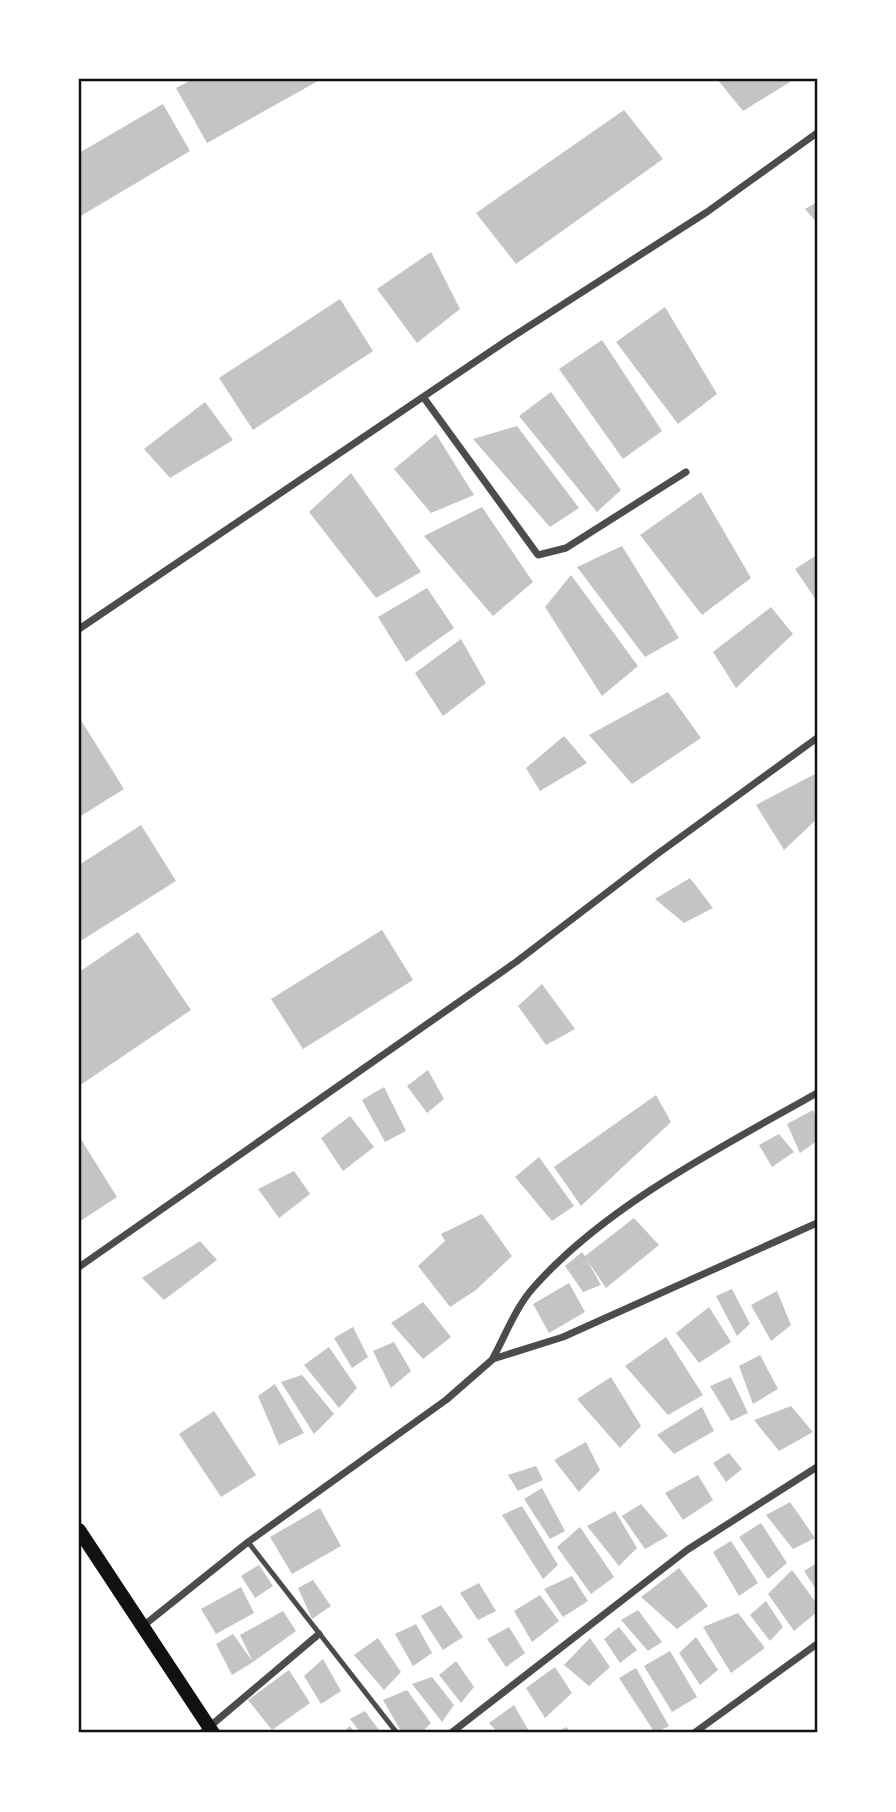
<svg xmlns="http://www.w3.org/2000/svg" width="896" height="1812" viewBox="0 0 896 1812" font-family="Commissioner,sans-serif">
<rect width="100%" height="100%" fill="#fff"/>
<!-- building -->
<path fill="#c4c4c4" d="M193,79H317L318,81L207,143L176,88Z
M717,79H788L790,82L743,111Z
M163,104L190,151L79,217V153Z
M624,110L663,159L516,264L476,213Z
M817,202V223L805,209Z
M431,252L460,309L417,343L377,289Z
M340,299L373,351L253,430L219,378Z
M665,307L717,394L678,424L616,342Z
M602,340L662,431L623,459L559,369Z
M551,392L621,490L597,512L519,416Z
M205,402L233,440L170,478L144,449Z
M517,426L579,508L550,527L473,439Z
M436,434L474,495L431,513L394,469Z
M351,473L421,572L376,598L309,512Z
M701,492L751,578L702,615L640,535Z
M482,507L533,582L493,616L424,536Z
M622,546L679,638L645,657L577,567Z
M817,555V601L795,569Z
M571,575L638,666L602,696L545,607Z
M427,588L454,628L406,662L378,617Z
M771,607L793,634L736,688L713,652Z
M461,639L486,683L443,716L415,673Z
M668,692L701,738L632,784L589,735Z
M79,717L124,789L79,817Z
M564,736L587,763L540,791L526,768Z
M817,773V819L784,850L756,805Z
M141,825L176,881L79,942V865Z
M690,878L713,908L684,923L655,899Z
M382,930L413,980L303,1049L271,999Z
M138,932L191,1010L79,1086V972Z
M542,984L575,1029L546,1045L518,1006Z
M428,1070L444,1099L427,1113L407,1086Z
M384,1087L406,1131L385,1142L362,1100Z
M656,1095L671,1122L581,1206L554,1167Z
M813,1110L817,1118V1141L800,1153L787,1124Z
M350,1116L374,1147L343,1171L321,1138Z
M779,1134L794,1152L772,1167L759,1145Z
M79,1136L117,1197L79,1222Z
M539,1157L574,1206L552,1221L515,1177Z
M294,1171L310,1194L279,1218L258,1189Z
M482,1214L512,1256L476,1290L450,1307L418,1266L445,1241L441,1234Z
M634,1218L659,1245L606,1288L587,1260L601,1285L583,1292L565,1266L582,1252L585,1256Z
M200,1241L217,1260L164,1300L142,1278Z
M569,1283L585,1312L549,1333L533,1304Z
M732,1289L750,1324L737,1336L716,1296Z
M777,1291L791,1325L771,1341L751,1305Z
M423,1302L451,1337L423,1359L391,1323Z
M709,1307L731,1342L699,1363L676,1333Z
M353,1327L368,1357L352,1368L334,1338Z
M666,1337L703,1395L668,1415L625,1366Z
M394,1342L411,1371L391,1388L373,1351Z
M329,1347L357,1388L339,1408L304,1365Z
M760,1355L778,1389L753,1404L739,1366Z
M302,1375L334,1414L314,1434L281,1382Z
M611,1377L641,1426L620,1448L577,1399Z
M731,1377L748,1413L731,1421L710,1386Z
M275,1384L304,1433L279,1445L258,1396Z
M791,1406L813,1432L779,1451L754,1420Z
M702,1407L714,1431L674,1454L657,1435Z
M214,1411L256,1475L221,1497L179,1434Z
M586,1442L600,1470L579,1492L554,1460Z
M729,1453L742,1469L726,1482L713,1463Z
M536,1466L543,1480L518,1491L508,1475Z
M698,1475L713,1500L683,1520L665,1493Z
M542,1488L565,1531L550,1539L524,1499Z
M790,1502L815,1538L793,1549L766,1515Z
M641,1504L668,1536L645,1549L622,1516Z
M522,1506L558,1565L543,1579L502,1515Z
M320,1508L341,1546L292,1574L270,1537Z
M615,1511L637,1548L619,1566L587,1526Z
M761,1523L787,1563L768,1579L739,1537Z
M580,1527L614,1577L591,1594L557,1547Z
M731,1541L758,1583L739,1596L713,1552Z
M817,1563V1591L804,1571Z
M259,1565L273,1586L255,1598L241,1576Z
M679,1568L708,1606L677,1629L641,1597Z
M792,1570L817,1604V1612L794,1631L768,1594Z
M572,1576L588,1601L563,1617L544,1589Z
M313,1580L331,1606L312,1619L298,1588Z
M479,1583L496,1611L478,1620L460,1593Z
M241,1587L254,1613L216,1634L201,1609Z
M540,1595L559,1621L532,1642L514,1611Z
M766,1601L783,1627L770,1641L750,1615Z
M441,1605L463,1637L443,1650L421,1616Z
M638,1610L662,1642L648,1651L621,1620Z
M283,1611L296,1631L253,1662L232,1675L216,1644L233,1634L253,1662L240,1635Z
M738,1613L765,1648L731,1673L703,1627Z
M416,1624L432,1653L413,1666L395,1634Z
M509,1627L525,1653L506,1667L487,1639Z
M619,1627L637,1650L620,1663L604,1639Z
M696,1637L718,1670L700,1685L679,1653Z
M378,1638L401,1672L384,1690L354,1655Z
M590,1638L610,1667L589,1686L564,1665Z
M670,1651L697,1697L672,1712L644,1666Z
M323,1659L341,1691L321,1704L304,1676Z
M456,1661L474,1687L461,1703L439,1675Z
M555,1667L572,1693L545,1718L526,1688Z
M636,1668L669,1726L655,1733L619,1678Z
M289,1670L310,1703L272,1730L248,1700Z
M432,1677L454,1705L442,1722L412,1684Z
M407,1690L431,1723L421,1733H402L383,1700Z
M514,1705L530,1733H498L489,1723Z
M365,1711L381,1733H361L350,1719Z
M350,1726L355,1733H342Z
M566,1727L572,1733H556Z"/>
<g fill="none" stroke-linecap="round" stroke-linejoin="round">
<!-- service -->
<path stroke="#4c4c4c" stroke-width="5" d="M248,1542L397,1733"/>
<!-- minor -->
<path stroke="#4c4c4c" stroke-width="7" d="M424,398L538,555L566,548L686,472
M79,629L509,339L707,212L817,133
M79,1267L516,962L656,855L817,738
M493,1358C505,1336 516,1307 533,1288C606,1205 722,1147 817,1093
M143,1626L248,1542L446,1400L493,1359L563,1337L817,1223
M202,1733L319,1634
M451,1733L687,1550L817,1467
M694,1733L817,1644"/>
<!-- secondary -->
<path stroke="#111" stroke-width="14" d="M79,1530L213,1733"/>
</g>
<!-- border -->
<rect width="896" height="1812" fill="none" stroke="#ffffff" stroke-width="161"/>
<rect x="80" y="80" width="736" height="1651" fill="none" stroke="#111" stroke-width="2.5"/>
</svg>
